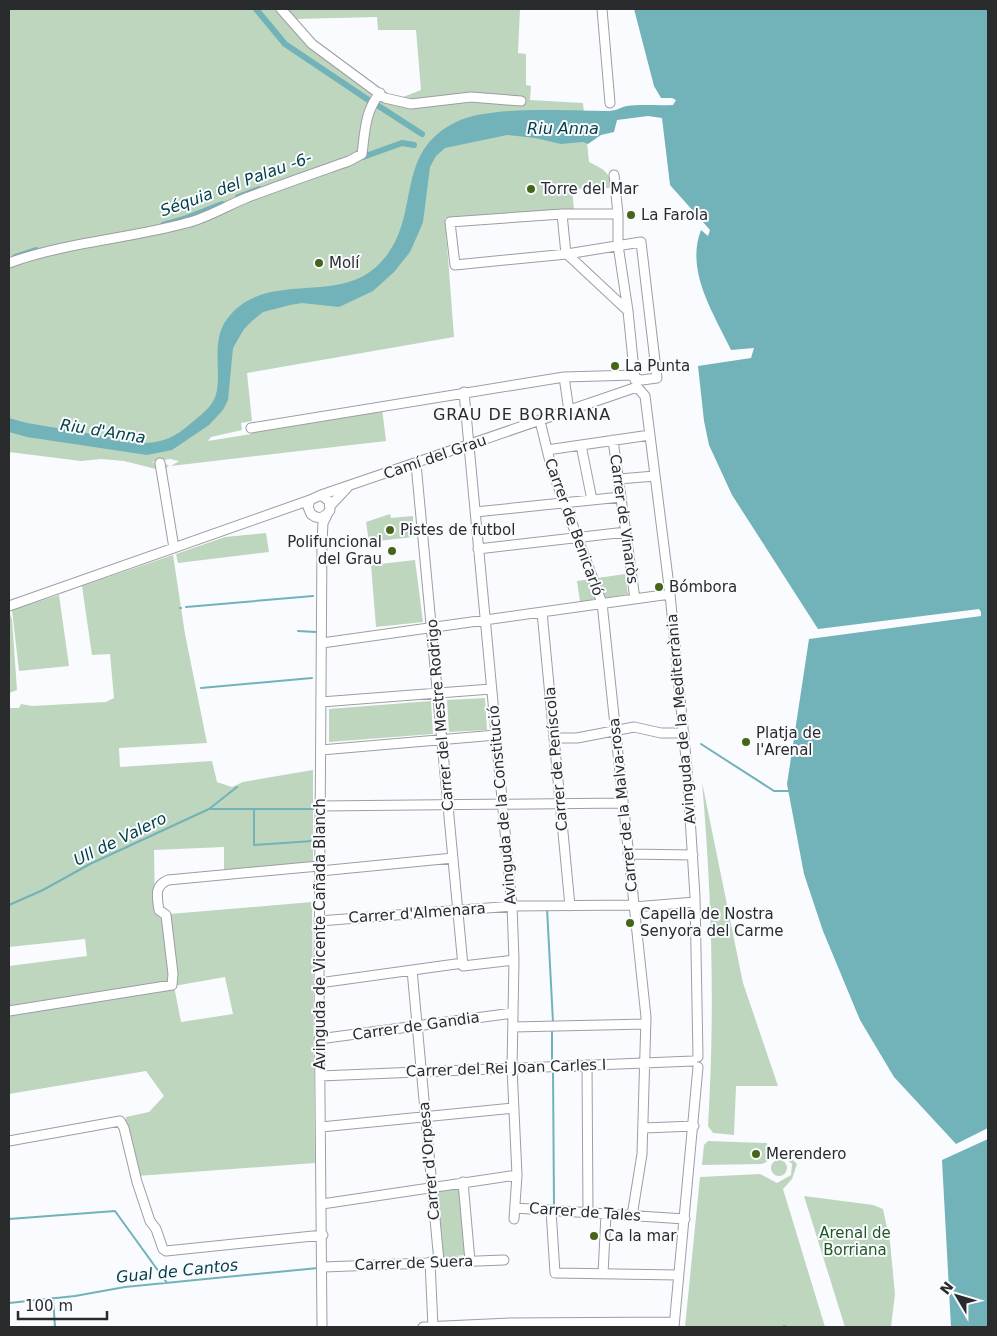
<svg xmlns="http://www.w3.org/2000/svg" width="997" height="1336" viewBox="0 0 997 1336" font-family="'DejaVu Sans',sans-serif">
<rect width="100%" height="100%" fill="#f9fbff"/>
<!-- green -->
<path fill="#bdd6bd" d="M9,9H281L312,44L383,97L380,102L434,106L480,99L525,100L476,95L426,103L398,99L421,90L416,30H378L377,17L295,19L286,9H520L518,53L526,54V85L531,86L530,100L583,103L589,162C603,169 611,172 611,188L572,189L574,210L445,218L454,337L247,373L252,421L241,423L242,430L211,437L208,441L251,434L256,428L382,408L386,441L171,466L179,461L170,459L151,462L169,465L164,471L124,461L101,459L81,461L9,452Z
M390,514L391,518L413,516V537L369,542L366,522Z
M266,533L269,552L178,563L176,554L225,537Z
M173,555L185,634L207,743L119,748L120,767L212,761L217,782L232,787L243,782L313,770V863L224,873V847L154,850L155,914H161L165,921L172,974L169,983L9,1009V966L87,956L85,939L9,947V708H19L21,704L32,706L106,702L114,698L110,654L92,655L82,586Z
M415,560L423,622L376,627L371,565Z
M625,574L628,594L580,602L577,581Z
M59,595L69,666L19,671L12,610Z
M9,612L12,619L17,690L9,693Z
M485,698L487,730L449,732L447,700Z
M431,701L433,734L329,742V709Z
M702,782L743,983L778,1086H736L734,1135L713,1133L708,1126C715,1012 712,896 702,782Z
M312,902L315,1163L137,1176L124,1124L126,1117L149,1112L164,1096L146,1071L9,1094V1013L174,986L181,1022L233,1014L225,977L174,986L177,977L170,914Z
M708,1141L767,1143L768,1161L762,1164L702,1165L704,1145Z
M772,1152L786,1153L797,1164L792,1179L783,1189L825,1327H685L700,1177L760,1174L777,1183L791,1175L792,1164L782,1155H775L769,1159Z
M771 1168a8 8 0 1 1 16 0a8 8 0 1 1-16 0Z
M461,1189L466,1255L443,1257L437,1191Z
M804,1196L873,1205L883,1209L890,1242L895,1294L891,1327H845Z"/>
<!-- water -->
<path fill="#72b2b9" d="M634,9H988V1128L956,1144L894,1077L860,1020L823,931L804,874L787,784L809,639L981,616V612L979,609L818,629L732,495L709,445L704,421L698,366L751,358L754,348L731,350C714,314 685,271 701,230L708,236L710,230L670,185L662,118L648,116L617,120L614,132L601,135L588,144L583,142L561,144L535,138L507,135L445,148L436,156L430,167L423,222L418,234L410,252L394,272L373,291L339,307L302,303L290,305L263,312L252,321L244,329L233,348L228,400L223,410L209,425L172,450L147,455L27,437L9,432V418L27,423L146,443C165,442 176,436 190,424C197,418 207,411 212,403C226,383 208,344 227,319C264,269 335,305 376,267C426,222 389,155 456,122C490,105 571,111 609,111C616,111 621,107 627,106C642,104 658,106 673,105L676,100L672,98H661L654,86Z
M988,1139V1327H951L942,1160Z"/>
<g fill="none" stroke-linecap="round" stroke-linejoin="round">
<!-- stream -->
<path stroke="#72b2b9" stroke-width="2" d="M186,607L313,596
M180,608H181
M298,631L316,632
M201,688L312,678
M701,744L774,791H789
M211,809H314
M254,809V845L313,841
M9,905L43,890L90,864L209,809L237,787
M547,908L553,1022
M552,1032V1060
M553,1070L554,1207
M9,1219L115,1211L167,1283
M53,1298L55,1327
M9,1303L75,1296L125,1287L318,1268
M784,1326L786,1327"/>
<!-- canal -->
<path stroke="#72b2b9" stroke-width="6" d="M256,9L285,44L370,101
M377,105L422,134
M363,157L402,143L414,145
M238,197L259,189
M163,225L184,219L222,204
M15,257L36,250"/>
<defs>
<path id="minor" d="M281,9L312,44L385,98L411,104L471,97L521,101
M602,9L610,103
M614,175L618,214V245L628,311L635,380
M562,214L566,254
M618,214H562L450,222L455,265L567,254L641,242L657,378L642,380L634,378
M567,254L628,311
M9,263C66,242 128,239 186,223C207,218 226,206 246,198C280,185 315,173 349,161L362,154C365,131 365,111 380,93
M564,377L569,411
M637,387L645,396L670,594L687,769L695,897L698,1057
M464,392L512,906L514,960L512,1068L517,1175L514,1219
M540,421L552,470L602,603L646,1017L642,1154L632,1216
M251,428L564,377L634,375
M613,440L635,599
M581,445L592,500
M547,450L650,435
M160,463L174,548
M416,464L463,966L514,960
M619,479L655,476
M321,495L329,501L330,510C325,518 318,520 311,514L308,507L310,500L321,495L637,387
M331,505L347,488
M475,512L621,497
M478,549L626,532
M9,606L310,500
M542,612L570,906
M322,643L670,594
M321,702L491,689
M554,738H577L634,727L661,733H684
M321,750L496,735
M320,806L623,803
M628,854L693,855
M320,871L453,858
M634,907L695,902
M319,921L512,906L634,905
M412,970L439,1262
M319,983L463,963
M9,1011L172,985L173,974L166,915L159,910C157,896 154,886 168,880L319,866
M513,1027L646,1024
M319,1039L513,1013
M587,1065L588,1213
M320,1076L693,1061
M321,1127L514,1108
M644,1128L694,1126
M9,1141L120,1121L124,1128L137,1182L150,1221L156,1229L163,1249L166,1251L323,1235
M463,1182L470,1261
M322,1204L517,1175
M515,1208L685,1219
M551,1210L555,1273L678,1275
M430,1262L433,1327
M324,1267L504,1260
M603,1274L606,1214
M322,1327L319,983L322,541L323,523L327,515
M423,1327L510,1323L674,1322
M674,1327L698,1067"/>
</defs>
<!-- minor casing -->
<use href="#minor" stroke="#9c9ea5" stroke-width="11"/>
<!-- minor -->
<use href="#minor" stroke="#fff" stroke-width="9"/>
</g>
<!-- markers -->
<g fill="#466519" stroke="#f9fbff" stroke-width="2">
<circle cx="531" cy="189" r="5"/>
<circle cx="631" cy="215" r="5"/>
<circle cx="319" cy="263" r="5"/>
<circle cx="615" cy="366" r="5"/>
<circle cx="390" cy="530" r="5"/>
<circle cx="392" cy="551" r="5"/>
<circle cx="659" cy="587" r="5"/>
<circle cx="746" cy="742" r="5"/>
<circle cx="630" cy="923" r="5"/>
<circle cx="756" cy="1154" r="5"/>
<circle cx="594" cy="1236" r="5"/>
</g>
<g text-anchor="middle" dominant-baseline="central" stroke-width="4" stroke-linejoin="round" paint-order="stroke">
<!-- poi labels -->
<g font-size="15" fill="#2a2b2d" stroke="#f9fbff" text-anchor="start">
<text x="541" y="189">Torre del Mar</text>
<text x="641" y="215">La Farola</text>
<text x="329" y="263">Molí</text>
<text x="625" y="366">La Punta</text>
<text x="400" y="530">Pistes de futbol</text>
<text x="382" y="542" text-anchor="end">Polifuncional<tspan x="382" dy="17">del Grau</tspan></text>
<text x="669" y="587">Bómbora</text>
<text x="756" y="733">Platja de<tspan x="756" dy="17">l'Arenal</tspan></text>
<text x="640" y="914">Capella de Nostra<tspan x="640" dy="17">Senyora del Carme</tspan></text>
<text x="766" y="1154">Merendero</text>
<text x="604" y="1236">Ca la mar</text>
</g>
<!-- street labels -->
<g font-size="15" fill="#2a2b2d" stroke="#f9fbff">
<text transform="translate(435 457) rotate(-19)">Camí del Grau</text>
<text transform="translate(624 519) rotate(82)">Carrer de Vinaròs</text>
<text transform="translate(574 527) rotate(70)">Carrer de Benicarló</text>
<text transform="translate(440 715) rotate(-95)">Carrer del Mestre Rodrigo</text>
<text transform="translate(681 719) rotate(-95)">Avinguda de la Mediterrània</text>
<text transform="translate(556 759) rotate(-95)">Carrer de Peníscola</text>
<text transform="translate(502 805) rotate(-95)">Avinguda de la Constitució</text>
<text transform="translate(623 805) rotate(-96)">Carrer de la Malva-rosa</text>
<text transform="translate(417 913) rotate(-4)">Carrer d'Almenara</text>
<text transform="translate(320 934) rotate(-90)">Avinguda de Vicente Cañada Blanch</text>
<text transform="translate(416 1026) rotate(-8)">Carrer de Gandia</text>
<text transform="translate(506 1068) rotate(-2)">Carrer del Rei Joan Carles I</text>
<text transform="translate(429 1161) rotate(-95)">Carrer d'Orpesa</text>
<text transform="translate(585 1212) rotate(4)">Carrer de Tales</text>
<text transform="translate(414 1263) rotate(-2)">Carrer de Suera</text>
</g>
<!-- park labels -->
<g font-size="15" fill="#215625" stroke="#f9fbff">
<text x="855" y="1233">Arenal de<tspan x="855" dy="17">Borriana</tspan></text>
</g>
<!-- water labels -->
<g font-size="16" font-style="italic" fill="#003e44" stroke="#f9fbff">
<text x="563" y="128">Riu Anna</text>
<text transform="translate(236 184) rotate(-20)">Séquia del Palau -6-</text>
<text transform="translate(103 431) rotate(9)">Riu d'Anna</text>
<text transform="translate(120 839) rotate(-26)">Ull de Valero</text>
<text transform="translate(177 1271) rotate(-6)">Gual de Cantos</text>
</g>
<!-- neighbourhood labels -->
<g font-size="16" letter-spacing="1" fill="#2a2b2d" stroke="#f9fbff">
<text x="522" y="414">GRAU DE BORRIANA</text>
</g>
</g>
<!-- border -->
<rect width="997" height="1336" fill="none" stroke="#2a2b2d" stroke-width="20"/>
<!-- north arrow -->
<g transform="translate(957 1296) rotate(308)" stroke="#f9fbff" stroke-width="4" paint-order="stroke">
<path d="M0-4L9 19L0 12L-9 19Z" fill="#2a2b2d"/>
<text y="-8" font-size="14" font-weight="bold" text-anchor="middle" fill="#2a2b2d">N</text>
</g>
<!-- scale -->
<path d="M18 1311v8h89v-8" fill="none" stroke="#2a2b2d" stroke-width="2.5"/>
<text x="25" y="1311" font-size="15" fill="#2a2b2d" stroke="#f9fbff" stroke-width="4" paint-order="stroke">100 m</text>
</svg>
